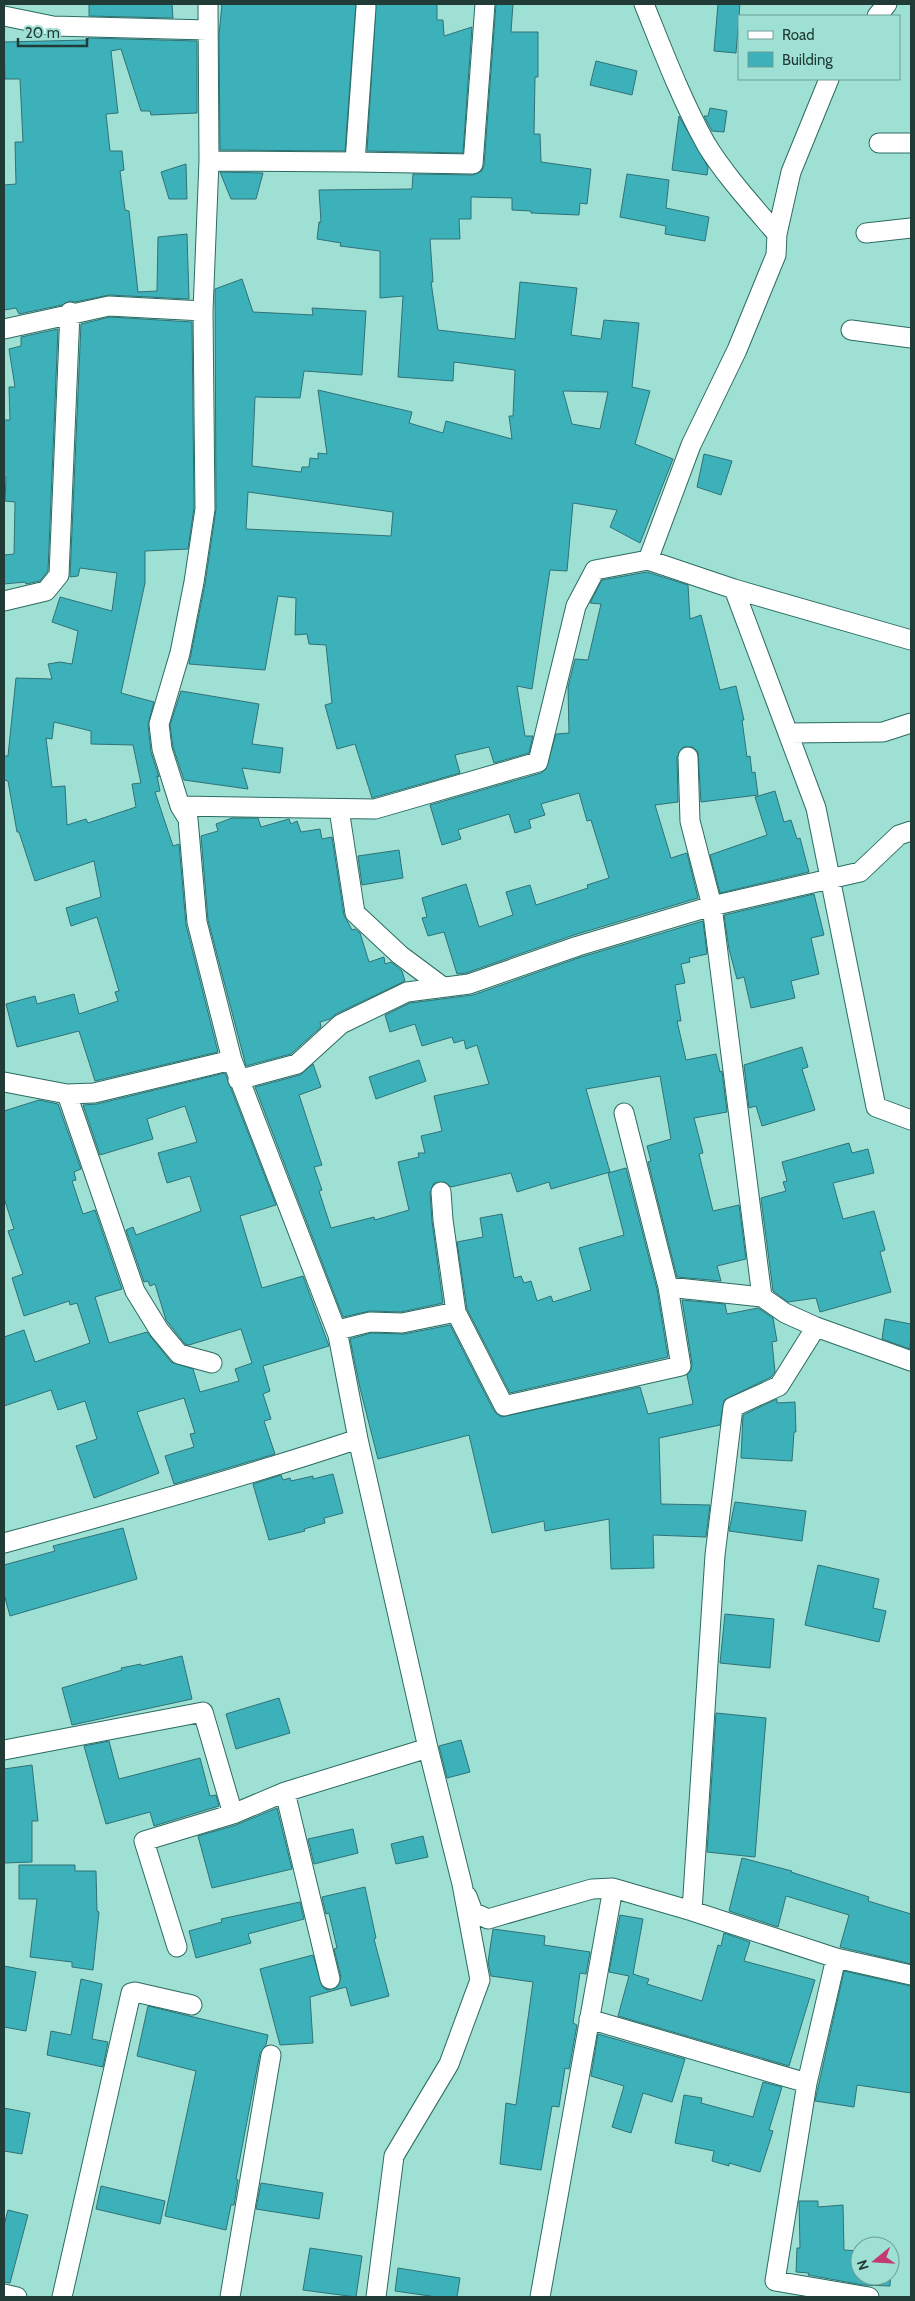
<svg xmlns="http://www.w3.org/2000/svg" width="915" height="2301" viewBox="0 0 915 2301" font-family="Cabin,sans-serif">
<rect width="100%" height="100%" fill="#9fe0d4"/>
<!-- building -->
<path fill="#3db1b9" stroke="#2f7277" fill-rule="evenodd" d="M89,4H172L173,18L89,16Z
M222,4H356L345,151L220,150L219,35Z
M376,4H437V20H443L444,36L472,27L463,153L367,151Z
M496,4H513L511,32H538V77H535L534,134H540L541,162L591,169L587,204L580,203L579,215L531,213V211L512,210V198L471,197V219H459L460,239H430L433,282H431L438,330L515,339L520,282L577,288L571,335L601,339L604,320L639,323L632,387L650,391L635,444L673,459L640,543L610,527L617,510L573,503L567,571L550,570L532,689L517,686L525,736H533L529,753L494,763L489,747L455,755L460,773L372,798L355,744L337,749L325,705L332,703L326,645L309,644L307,634L295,635L296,598L278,596L265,670L189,664L205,584L216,509L215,289L242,279L253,312L313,315L312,308L366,311L362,375L304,371L300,398L255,397L252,466L301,472L302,467H309L310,458L318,459V453L327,454L318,390L412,412L409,423L443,433L446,421L512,439L509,416H513L515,370L454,362L453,381L398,377L403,296L380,298V251L340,246L341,243L317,239L319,222H321L319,190L412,189L413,174L473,175L482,171L484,165ZM563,391L608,392L600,429L572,424ZM248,492L393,512L391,536L246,529Z
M718,4H740L736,53L714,51Z
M88,38L197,41V113L151,115L150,111H141L121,49L111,51L118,113L106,114L110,151H122L124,170L120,171L125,210L129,211L138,292L157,291L158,237L187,234L189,299L109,295L75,302L70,301L62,305L19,314L16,308L4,310V185L16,184L15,142H23L20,79H5L4,42L88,40Z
M596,61L637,71L632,95L590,85Z
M710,108L727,111L724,132L712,131L704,116H708Z
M679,116L708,167L707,175L672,170Z
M186,164L187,199H169L161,172Z
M220,172L263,173L256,199H231Z
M627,174L669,180L666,208L709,217L705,241L665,234L666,226L620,217Z
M110,317L192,322L194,508L188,549L145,551V583L121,693L154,702L148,725L151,752L159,777L157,776L160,791L155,792L173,846L179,844L186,925L218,1052L95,1081L79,1031L17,1047L6,1004L35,996L37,1004L74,994L79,1014L118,1001L115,992L119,991L97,917L71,926L66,908L101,897L94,861L35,881L19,832H17L8,781L4,780V756H8L16,678L52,679L48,664L60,662L72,664L78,631L52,622L60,597L112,611L117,573L80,568L78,576L70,577L81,324ZM54,722L91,731V744L133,745L141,783L132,784L136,807L88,823L86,819L67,825L65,786L52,787L46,738L52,739Z
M58,329L48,571L40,581L26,584L25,582L4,584V555L14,554L15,502L5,501L6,477H4V420H10L9,387H15L9,349L21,346V337Z
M704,454L732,461L721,495L697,487Z
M647,572L688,585L690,619L701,615L720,690L736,686L744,720H742L747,757L750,756L752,773L755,772L758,795L701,802L698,752L693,747H683L677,757L678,802L655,805L671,858L687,853L698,898L574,935L466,973L457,974L444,932L428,936L422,918L427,917L422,898L466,884L479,927L513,915L506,892L530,885L536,905L588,888L587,885L609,878L591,820L587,821L579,793L541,804L545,815L529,820L531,828L515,833L509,814L458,830L461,839L442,845L430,805L541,773L546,769L556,734L569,733L568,687L575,659L588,660L601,604L590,603L602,580Z
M181,691L259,704L252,744L283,748L280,773L242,768L248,789L184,780L173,747L170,725Z
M775,791L784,822L791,820L797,839L800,838L809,872L720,893L710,855L767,835L755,797Z
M232,818H258L261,827L289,819L291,824L297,821L301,832L320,829L322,839L332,837L344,915L352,930L355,929L360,933L369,962L384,957L385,964L391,962L402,971L405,981L336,1014L330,1019L320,1022L321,1027L291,1054L246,1066L208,920L201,836L218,831L216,824Z
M399,850L403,878L362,885L358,856Z
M814,894L824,935L811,938L819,974L791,981L795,998L751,1008L744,977L737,979L729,949L724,915Z
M703,921L707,954L689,958L690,962L681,964L685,983L675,985L681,1021H677L686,1060L716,1054L720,1072L722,1071L727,1112L694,1118L703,1153L699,1154L713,1211L739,1205L746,1259L717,1266L721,1281L677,1277L648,1162L651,1161L647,1146L671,1139L660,1076L586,1089L610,1172L551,1189L549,1182L517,1192L511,1173L451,1187L445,1182L434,1183L430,1193L432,1221L443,1303L401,1312L370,1311L343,1317L255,1087L300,1075L313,1064L321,1087L299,1095L322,1165L314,1167L322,1190L319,1191L331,1228L374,1217L375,1220L409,1210L398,1162L419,1157L418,1153H425L421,1136L442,1131L434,1096L489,1084L477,1045L466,1049L464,1040L454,1043L452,1037L422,1046L415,1024L390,1032L385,1015L410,1003L473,995L581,957Z
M802,1047L808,1067L802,1069L815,1110L762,1126L756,1106L749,1108L744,1065Z
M419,1060L426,1081L376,1099L369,1077Z
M225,1073L276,1205L240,1216L262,1288L303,1276L329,1346L263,1366L270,1391L263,1394L271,1419L264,1421L275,1454L174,1484L165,1456L194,1447L190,1434L195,1433L184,1398L137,1412L159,1473L94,1498L76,1446L97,1439L85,1401L58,1410L51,1390L4,1406V1337L24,1330L35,1362L90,1343L77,1303L70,1305L69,1301L24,1316L12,1278L23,1274L8,1231L14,1229L4,1198V1111L39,1100L58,1104L81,1169L74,1172L76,1180L72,1181L83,1214L95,1210L122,1289L95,1297L109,1343L147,1332L171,1362L193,1369L200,1392L239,1381L235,1369L252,1363L241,1329L189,1345L185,1344L166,1320L155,1284L150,1286L148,1281L144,1282L126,1230L133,1227L136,1235L201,1211L190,1176L167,1183L158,1153L197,1142L185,1106L147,1119L153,1139L100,1155L83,1105L97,1104Z
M849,1143L852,1153L868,1149L874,1173L833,1183L843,1219L874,1211L885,1250L880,1252L891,1292L820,1312L816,1298L788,1302L773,1291L761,1198L786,1191L783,1182L787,1181L782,1162Z
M626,1168L657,1289L668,1357L510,1393L467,1309L457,1242L483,1237L480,1218L502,1214L514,1278L521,1276L524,1283L531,1281L537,1301L551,1296L553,1302L591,1290L579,1248L624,1235L608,1173Z
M682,1300L725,1304L727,1314L758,1308L773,1318L777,1341L772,1342L775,1372L771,1377L724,1400L720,1425L659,1438L661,1504L710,1505L706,1537L653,1535L654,1568L611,1569L609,1519L545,1531L544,1521L492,1533L469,1435L378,1459L360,1388L350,1339L371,1333L404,1334L450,1325L494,1411L501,1417L640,1387L648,1414L693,1404L687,1375L691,1370L692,1364Z
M885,1319L911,1324L910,1349L882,1339Z
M777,1399V1403L795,1402L796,1432H794L792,1461L741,1458L743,1415Z
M333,1474L343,1513L324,1518L325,1523L304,1529L305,1531L269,1540L253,1484L281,1475L283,1480L290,1478L291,1481L313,1476V1479Z
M735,1502L806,1511L802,1541L729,1531Z
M123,1528L137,1579L10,1616L4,1594V1565L55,1551L53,1546Z
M818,1565L879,1579L873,1608L886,1611L879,1642L805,1625Z
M725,1614L774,1619L770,1668L720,1663Z
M182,1656L192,1699L72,1725L62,1688L122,1670L121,1668L141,1664V1666Z
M279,1698L290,1733L236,1749L226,1714Z
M716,1713L766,1718L755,1857L707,1852Z
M461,1740L470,1772L447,1778L439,1746Z
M109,1741L119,1779L200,1758L210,1796L216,1795L219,1806L154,1826L150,1812L106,1824L84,1746Z
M32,1765L38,1821H32V1862L4,1863V1769Z
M277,1808L292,1869L212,1888L198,1836L236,1825Z
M353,1829L358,1853L314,1864L308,1839Z
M423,1836L428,1857L396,1864L391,1844Z
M742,1858L792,1871L791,1872L869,1897L868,1901L911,1914V1964L840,1947L849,1915L786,1896L778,1927L729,1911Z
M19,1865H75V1871H96L97,1911L99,1912L93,1970L72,1967V1962L30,1957L37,1899H19Z
M365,1887L376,1938L374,1939L389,1996L351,2006L346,1987L310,1997L313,2043L280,2045L260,1969L313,1955L322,1986L327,1990L337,1987L341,1977L334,1949L337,1948L329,1913L326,1914L322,1897Z
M300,1902L304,1919L248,1934L251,1943L196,1958L189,1931L222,1922L221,1919Z
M620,1915L643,1919L633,1974L649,1979L647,1984L702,2001L718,1945L721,1946L724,1933L750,1942L744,1961L815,1980L789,2066L618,2016L629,1976L609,1972Z
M493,1929L545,1936L544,1945L590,1952L586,1974L580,1973L573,2023L577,2025L569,2069L565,2068L559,2107L552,2106L541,2170L500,2164L506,2103L516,2105L533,1982L491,1976L488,1962Z
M4,1966L36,1972L26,2031L4,2027Z
M844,1971L911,1986V2093L857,2085L854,2107L815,2101Z
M81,1979L102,1984L92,2039L108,2042L103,2067L47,2055L51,2031L71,2035Z
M148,2006L268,2035L266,2045L260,2053L236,2179L238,2180L234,2205H231L226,2230L165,2216L196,2071L137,2056Z
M598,2034L685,2059L672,2102L643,2093L631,2133L612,2127L624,2086L591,2076Z
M763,2082L782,2087L769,2130L773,2131L760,2172L729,2163V2166L712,2161L714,2151L675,2143L684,2095L702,2098L701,2103L753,2117Z
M4,2108L30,2113L22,2154L4,2151Z
M261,2183L323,2193L319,2219L256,2209Z
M101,2186L165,2201L160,2224L96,2209Z
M799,2201H818V2207L843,2205L844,2250L860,2251V2276H890L891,2267L890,2286L863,2285L808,2275L809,2273L796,2272L797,2248H800Z
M8,2210L28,2215L10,2283L4,2282V2225Z
M310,2248L362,2256L356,2297L303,2290Z
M398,2268L460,2278L457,2297H437L395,2291Z"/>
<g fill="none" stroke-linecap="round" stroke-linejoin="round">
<defs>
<path id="minor" d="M208,4L209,161L203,311L205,509L194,582L180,653L159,724L162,749L180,806L188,819L197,922L232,1060L338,1335L358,1439L428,1748L462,1884L480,1980L449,2064L394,2156L376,2297
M644,4C663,51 681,99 706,144C724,174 754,207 777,234
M4,16L53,26L208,30
M877,16L887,4
M879,143H911
M209,161L355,162L366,7
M355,162L473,164L485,4
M866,233L911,228
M4,329L109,306L203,311
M851,330L911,338
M648,560L691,445L737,350L776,255L777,234L791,172L829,79
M734,589L816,808L876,1107L911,1120
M4,601L46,591L59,575L70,312
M789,733L883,732L911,723
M688,757L690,821L712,906L762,1297
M180,806L375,809L538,762L576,606L595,570L648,560L734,589L911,640
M339,809L355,913L400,955L443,987
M238,1080L297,1064L341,1024L407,992L469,984L578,946L712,906L860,872L899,835L911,831
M4,1082L67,1094L94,1093L232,1060
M67,1094L135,1291L159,1330L179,1354L212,1363
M441,1192L443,1220L456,1312
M668,1287L762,1297L785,1313L816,1327
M338,1335L342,1329L370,1322L402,1323L456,1312L504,1406L681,1366L668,1287L624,1113
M4,1543C123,1511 241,1478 358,1439
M4,1750L203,1712L233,1814L285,1792L428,1748
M285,1792L330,1979
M467,1896L473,1912L488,1919L592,1889L613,1888L692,1911L836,1958L911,1975
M692,1911L715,1555L733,1407L779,1386L816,1327L911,1361
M177,1947L144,1841L233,1814
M589,2019L807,2083L836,1958
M807,2083L775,2281L869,2297
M4,2294L17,2297
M62,2297L131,1993L135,1992L192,2005
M230,2297L271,2055
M540,2297L613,1888"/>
</defs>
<!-- minor casing -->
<use href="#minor" stroke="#2b6c62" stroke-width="21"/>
<!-- minor -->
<use href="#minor" stroke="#fff" stroke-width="19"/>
</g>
<!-- border -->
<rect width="915" height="2301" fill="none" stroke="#213c37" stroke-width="10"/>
<!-- legend -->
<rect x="738" y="15" width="162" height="65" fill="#9fe0d4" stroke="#6d9e95"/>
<rect x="748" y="31" width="25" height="8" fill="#ffffff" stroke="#6d9e95"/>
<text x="782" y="40" font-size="15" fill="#213c37">Road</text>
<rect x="748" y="52" width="25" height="15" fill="#3db1b9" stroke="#6d9e95"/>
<text x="782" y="65" font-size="15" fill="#213c37">Building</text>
<!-- north arrow -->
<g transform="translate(875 2261) rotate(252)"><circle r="24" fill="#9fe0d4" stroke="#6d9e95"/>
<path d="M0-4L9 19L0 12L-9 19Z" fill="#c53a6e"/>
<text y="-8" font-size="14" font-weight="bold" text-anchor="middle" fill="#213c37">N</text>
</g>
<!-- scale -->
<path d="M18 38v8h69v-8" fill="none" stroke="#213c37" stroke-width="2.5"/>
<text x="25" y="38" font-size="15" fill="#213c37" stroke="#9fe0d4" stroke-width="4" paint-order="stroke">20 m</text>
</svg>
